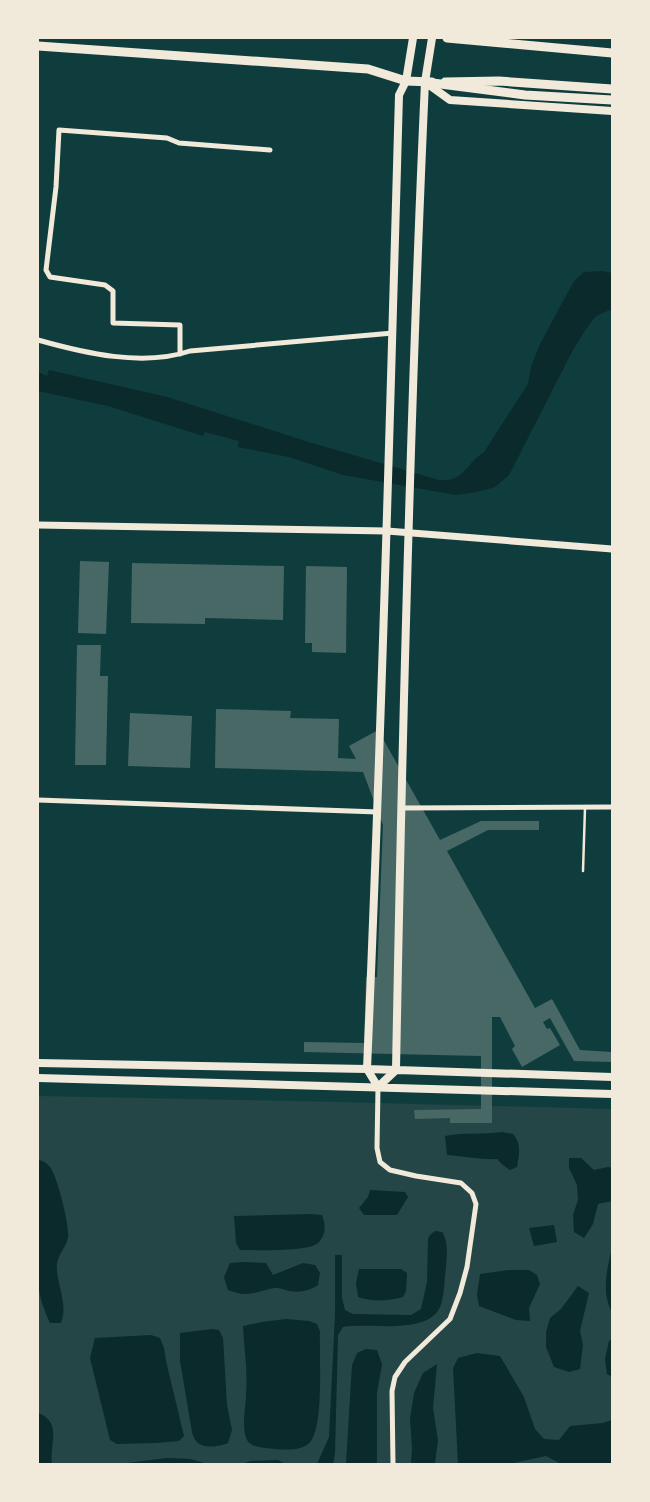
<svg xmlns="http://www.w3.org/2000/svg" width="650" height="1502" viewBox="0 0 650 1502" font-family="Overpass,sans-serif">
<rect width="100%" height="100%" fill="#0f3d3e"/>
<!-- green -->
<path fill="#244646" d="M38,1096L339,1102L612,1109V1464H38Z"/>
<!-- water -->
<path fill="#0a2a2b" d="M602,271L612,273V309L596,316L586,329L573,350L509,475L495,487L477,492L456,495L343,475L289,457L238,447L239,441L205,432L203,436L108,406L38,391V372L47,376L49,370L167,397L312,443L439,480C465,482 465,464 484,452L528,384L531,367L540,344L574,281L584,272Z
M502,1132L513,1134C522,1145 519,1154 517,1167L510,1170L503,1165L497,1159C482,1160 463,1156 447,1155L445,1136C464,1132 483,1135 502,1132Z
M569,1158H581L594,1170L608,1167L612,1168V1201L598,1204L593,1224L584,1238L574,1232L573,1215L578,1200L577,1185L569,1168Z
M38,1160C42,1160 47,1163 50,1167C57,1175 70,1227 68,1238C65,1250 55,1257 57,1270C58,1287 68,1306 61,1323H50C44,1310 39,1296 38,1282C37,1277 39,1272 38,1266Z
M370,1190L405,1192L408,1197L397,1215H364L359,1208L368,1197Z
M311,1214L322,1215C326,1225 326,1235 318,1243C309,1252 254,1250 240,1250L236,1243L234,1216Z
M554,1225L557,1242L534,1246L529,1228Z
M435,1231L442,1232C450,1243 446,1263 445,1277C444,1286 444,1298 440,1307C427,1336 368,1322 343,1327L338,1335L335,1453L333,1464H317L329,1437L335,1315V1255H342V1298L345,1310L353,1314L411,1315L421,1309L427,1282L428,1239L430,1235Z
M612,1248V1312C601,1293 607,1269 612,1248Z
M244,1262L266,1263L273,1275L303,1263L315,1265L320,1273L318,1285C309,1291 300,1293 289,1291C284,1290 279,1287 274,1288C254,1292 248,1298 228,1290L224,1277L230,1263Z
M359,1269H401L407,1273L406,1291L403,1297C388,1301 372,1302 358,1297L356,1283Z
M509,1270H529L537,1275L540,1284L529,1308L530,1321L516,1320L479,1306L477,1295L480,1274Z
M578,1286L589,1293L580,1331L583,1345L580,1369L569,1372L554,1367L546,1347V1332L550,1318L561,1309Z
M286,1319L309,1321L317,1324L320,1331C319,1354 324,1423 311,1441C304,1451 286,1450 275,1449C267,1448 251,1448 247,1440C241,1428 246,1407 246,1394C248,1372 244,1348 243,1326L262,1322Z
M212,1329L219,1330L223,1338L227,1405L232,1430L228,1443C221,1446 205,1449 198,1443C195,1441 193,1436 192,1432L180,1361V1333Z
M151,1335L160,1338L164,1348L166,1361L184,1436L179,1441L156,1443L117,1444L110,1440L90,1358L95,1338Z
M612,1339V1377L607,1374L605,1359L609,1341Z
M366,1349L377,1350L382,1364L377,1393V1464H346L352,1365L357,1353Z
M477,1353L500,1356L524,1397L535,1429L544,1439L559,1440L570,1426L603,1423L612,1420V1464H561L546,1456L509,1464H458L453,1368L458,1358Z
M437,1364L433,1408L438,1440L435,1463L434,1464H411L412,1448L410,1419L414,1393L423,1373Z
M38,1413C63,1422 49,1445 52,1464H38Z
M167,1458L190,1459L208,1464H119Z
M278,1460L285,1464H241L251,1461Z"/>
<!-- building -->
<path fill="#486865" d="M80,561L109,562L106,634L78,633Z
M132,563L284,566L283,620L205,618V624L131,623Z
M306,566L347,567L346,653L312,652V643H305Z
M77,645H101L100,676H108L106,765H75Z
M216,709L291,711L290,718L339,719L338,758L356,759L349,746L378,730L440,840L481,821H539V830H488L447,851L535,1008L552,999L580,1050L612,1052V1062L574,1061L550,1018L543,1022L547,1029L550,1028L560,1045L522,1067L512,1049L515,1046L500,1017H492V1123H450V1118L415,1119L414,1110L481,1109V1056L304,1052V1042L364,1043L366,977H377L383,825L363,772L215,768Z
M130,713L192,716L190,768L128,766Z"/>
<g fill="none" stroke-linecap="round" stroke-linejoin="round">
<!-- service -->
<path stroke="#f1e9da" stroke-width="2.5" d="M583,871L585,808"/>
<!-- minor -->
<path stroke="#f1e9da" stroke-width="5" d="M38,340C84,353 143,367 190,351L393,333
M180,354V325L113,323V291L105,285L50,277L46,270L56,187L59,130L167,138L179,143L270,150
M38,800L378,812
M401,808L612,807
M378,1087L377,1148L380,1162L390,1170L416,1176L461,1183L472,1193L476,1204L467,1267L460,1293L450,1319L405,1362L395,1377L392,1391L393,1464"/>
<!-- tertiary -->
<path stroke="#f1e9da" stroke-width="7" d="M38,525L387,531L612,549"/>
<!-- secondary -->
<path stroke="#f1e9da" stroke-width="8" d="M425,82L450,100L612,111
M38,1063L367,1069L612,1077
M38,1078L612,1094
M378,1087L396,1070C402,740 410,411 425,82L432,38
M378,1087L367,1069C381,744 390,420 399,95L406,81L413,38"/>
<!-- primary -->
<path stroke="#f1e9da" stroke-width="9" d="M447,38L612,53
M38,46L368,69L406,81L432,82
M445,82L499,81L612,89"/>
<!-- trunk -->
<path stroke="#f1e9da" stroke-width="9" d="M425,82L525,95L612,100"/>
</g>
<!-- border -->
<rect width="650" height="1502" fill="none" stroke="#f1e9da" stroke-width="78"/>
</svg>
